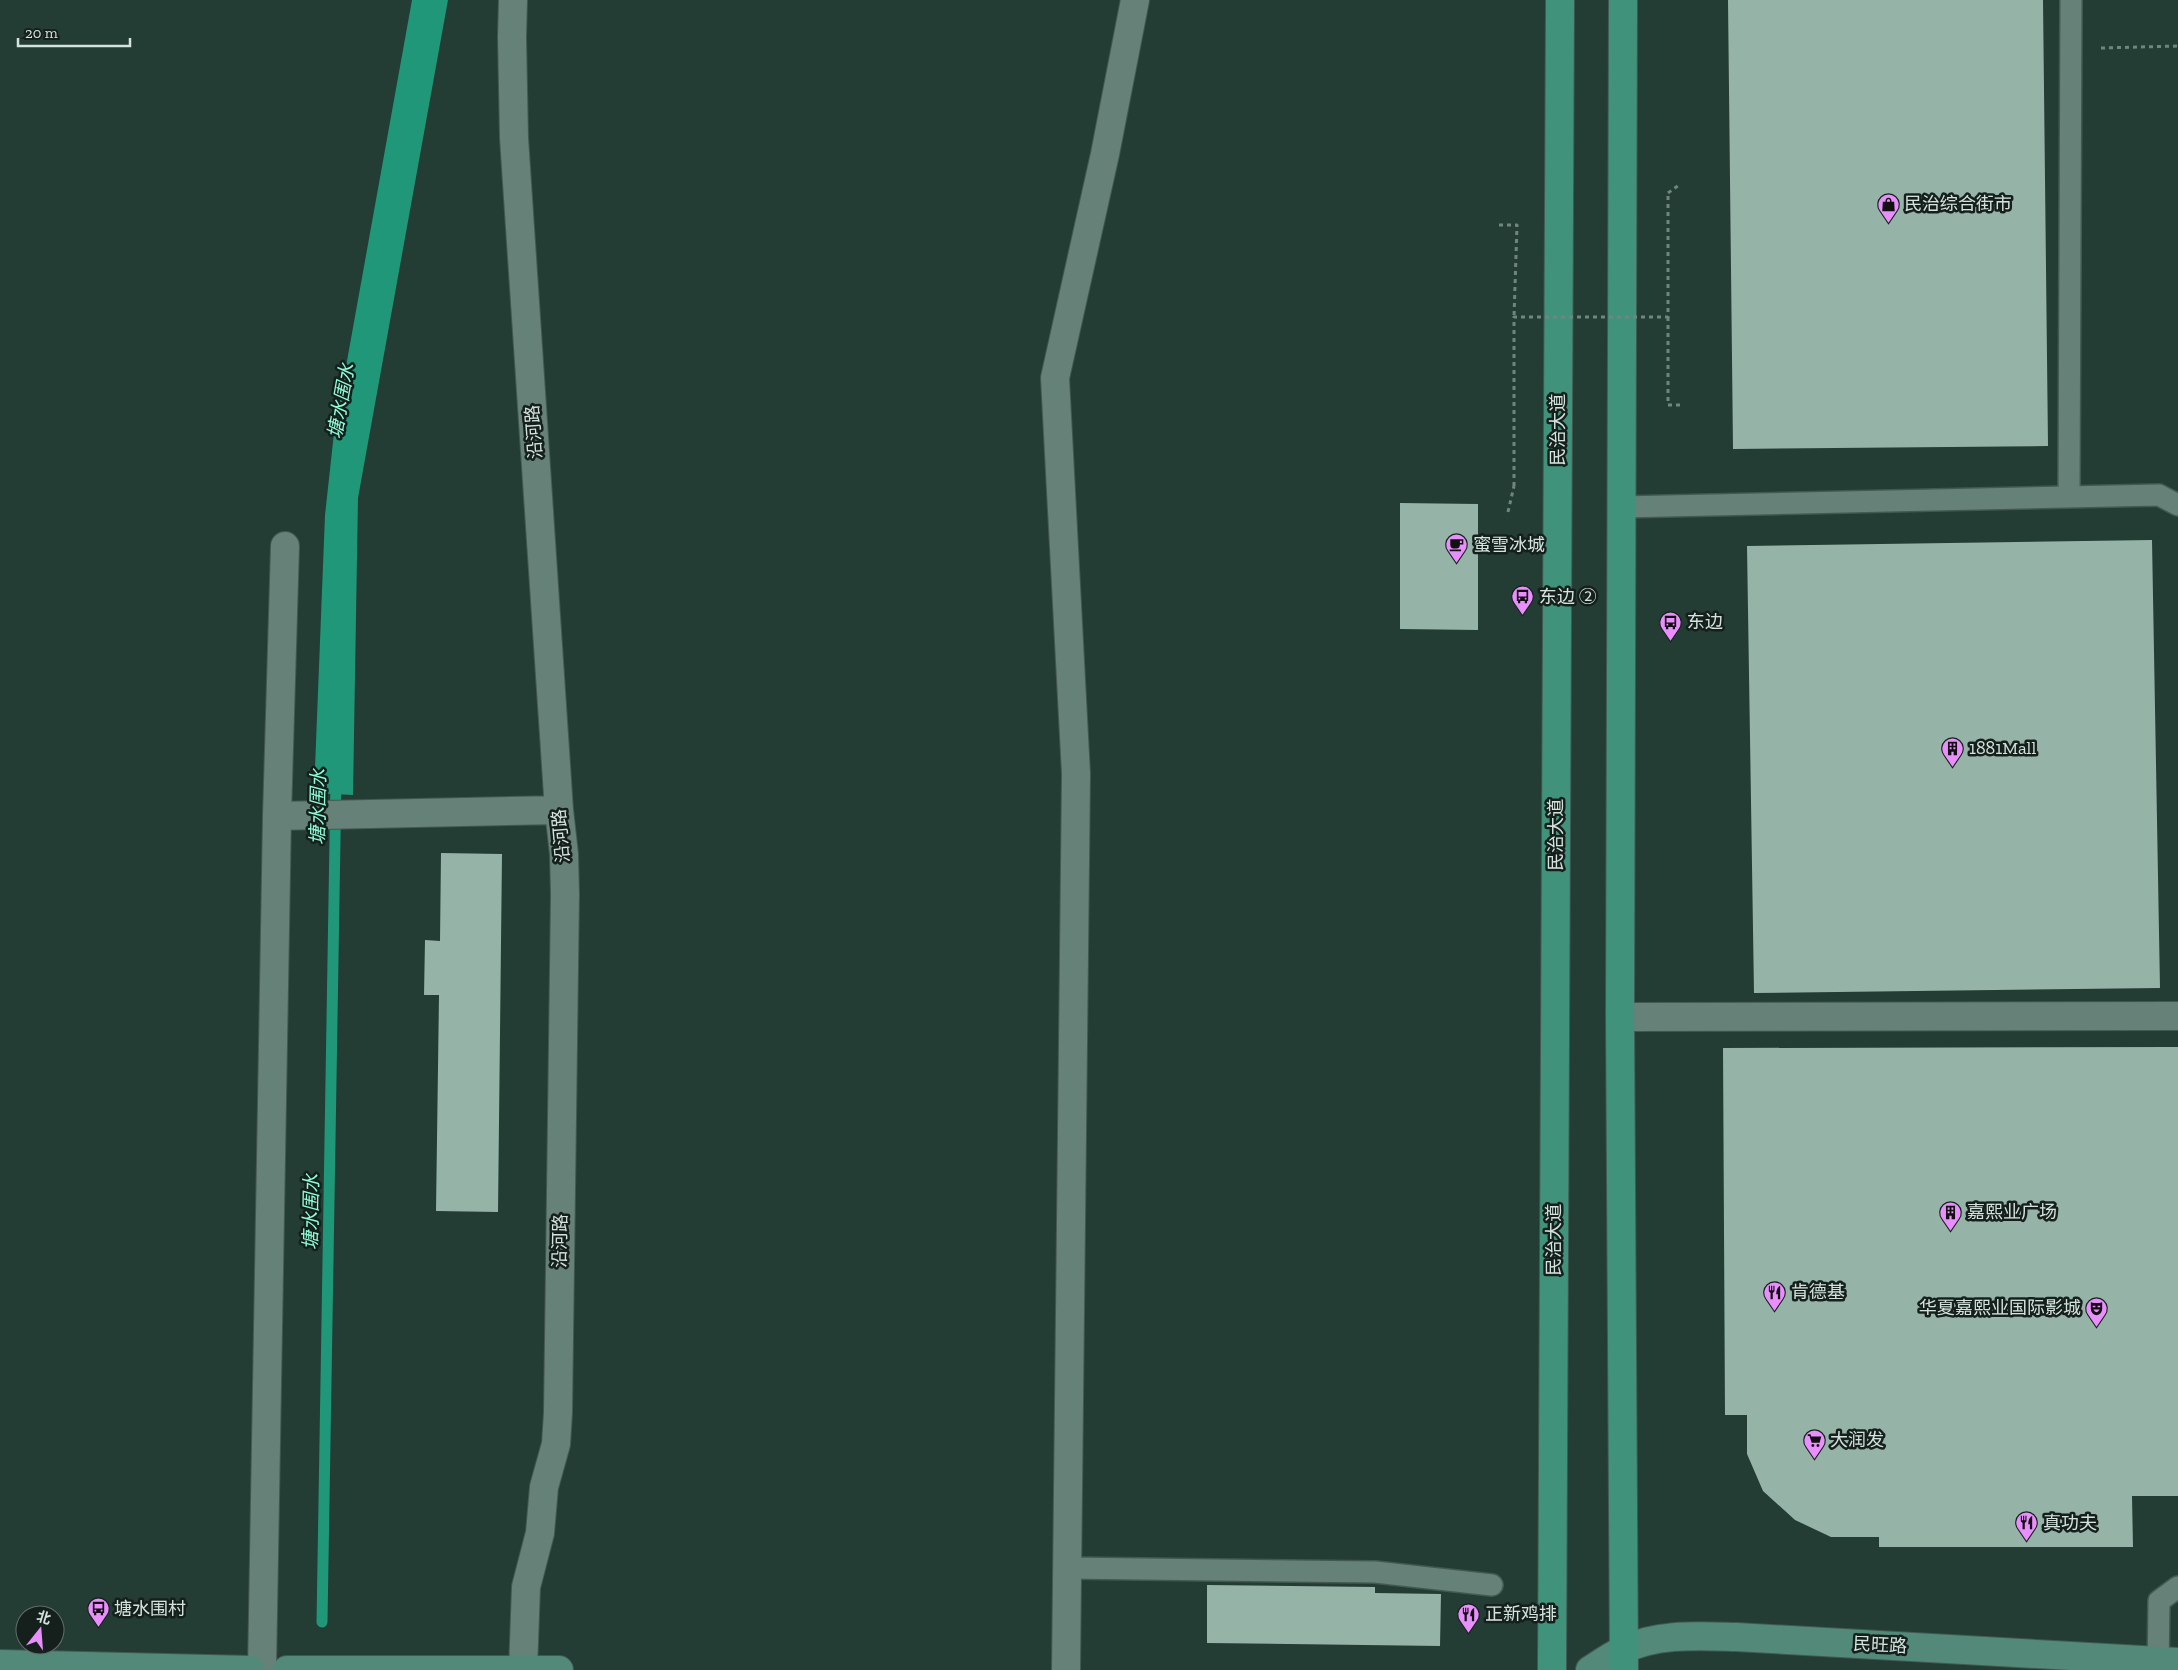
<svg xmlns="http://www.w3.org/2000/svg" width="2178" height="1670" viewBox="0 0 2178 1670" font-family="'Zilla Slab','Noto Sans SC',serif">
<rect width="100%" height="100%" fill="#233c34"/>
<!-- water -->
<path fill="#209778" d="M412,0H448L358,498L353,795L314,793L325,515L334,433Z"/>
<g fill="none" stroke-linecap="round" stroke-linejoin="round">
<!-- stream -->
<path stroke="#209778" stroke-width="11" d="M322,1622L336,779"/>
</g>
<!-- building -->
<path fill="#96b3a8" d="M1728,0H2043L2048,446L1733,449Z
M1400,503L1478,504V630L1400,629Z
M2152,540L2160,988L1754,993L1747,546Z
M441,853L502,854L498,1212L436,1211L439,995H424L425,940L440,941Z
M2178,1047V1496H2132L2133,1547H1879V1537H1831L1795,1520L1763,1491L1747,1454V1415H1725L1723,1048Z
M1207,1585L1375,1587V1593L1441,1594L1440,1646L1207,1643Z"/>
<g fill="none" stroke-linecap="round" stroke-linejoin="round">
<defs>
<path id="lane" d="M2069,496L2071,0
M1621,507L2159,495L2178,505
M1068,1568L1375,1572L1492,1585
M2158,1670L2159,1601L2178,1587"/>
<path id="street" d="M513,0L512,37L514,138L559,810L564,854L565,894L558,1413L556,1444L544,1487L540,1533L526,1587L523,1670
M277,816L559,810
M1620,1017L2178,1016
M262,1670L277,816L285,546
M1066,1670L1076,774L1055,378L1105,154L1135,0"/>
<path id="secondary" d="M0,1664L250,1670
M287,1670H559
M1590,1670C1601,1663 1611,1656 1623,1650C1657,1633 1699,1636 1736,1637L2178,1662"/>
<path id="primary" d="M1623,0L1620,1017L1624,1670
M1552,1670L1560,0"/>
</defs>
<!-- lane casing -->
<use href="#lane" stroke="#425951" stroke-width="24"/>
<!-- street casing -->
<use href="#street" stroke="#425951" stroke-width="30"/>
<!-- secondary casing -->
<use href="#secondary" stroke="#425951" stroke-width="30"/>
<!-- primary casing -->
<use href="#primary" stroke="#425951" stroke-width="30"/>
<!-- path -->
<path stroke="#70857e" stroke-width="3" stroke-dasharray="4 4" stroke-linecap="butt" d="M2101,48L2178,46
M1668,193L1679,185
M1499,225H1517L1514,317
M1668,317V405H1681
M1508,512L1514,486"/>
<!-- lane -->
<use href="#lane" stroke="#668177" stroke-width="21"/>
<!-- street -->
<use href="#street" stroke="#668177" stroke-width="28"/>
<!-- secondary -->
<use href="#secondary" stroke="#538979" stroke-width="28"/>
<!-- primary -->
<use href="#primary" stroke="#41927b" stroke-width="28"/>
<!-- path-bridge -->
<path stroke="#70857e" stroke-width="3" stroke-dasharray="4 4" stroke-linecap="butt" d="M1514,486V317H1668V193"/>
</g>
<!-- icons -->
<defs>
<symbol id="shop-pin" viewBox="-11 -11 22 30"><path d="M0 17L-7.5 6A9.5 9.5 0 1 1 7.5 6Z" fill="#ea8dfd" stroke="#15201c"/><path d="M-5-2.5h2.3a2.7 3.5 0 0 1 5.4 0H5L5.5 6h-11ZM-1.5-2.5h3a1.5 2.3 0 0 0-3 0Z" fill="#111"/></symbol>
<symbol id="cafe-pin" viewBox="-11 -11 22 30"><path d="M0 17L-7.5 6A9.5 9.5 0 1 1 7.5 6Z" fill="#ea8dfd" stroke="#15201c"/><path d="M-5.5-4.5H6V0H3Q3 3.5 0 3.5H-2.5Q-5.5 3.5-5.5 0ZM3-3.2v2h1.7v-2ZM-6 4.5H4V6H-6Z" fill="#111"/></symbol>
<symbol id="bus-pin" viewBox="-11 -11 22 30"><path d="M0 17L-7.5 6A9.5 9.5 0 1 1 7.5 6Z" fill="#ea8dfd" stroke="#15201c"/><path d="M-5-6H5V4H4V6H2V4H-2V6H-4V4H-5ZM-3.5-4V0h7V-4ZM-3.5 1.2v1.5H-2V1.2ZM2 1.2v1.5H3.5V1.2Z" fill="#111"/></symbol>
<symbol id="building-pin" viewBox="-11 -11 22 30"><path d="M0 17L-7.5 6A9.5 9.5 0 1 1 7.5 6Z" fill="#ea8dfd" stroke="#15201c"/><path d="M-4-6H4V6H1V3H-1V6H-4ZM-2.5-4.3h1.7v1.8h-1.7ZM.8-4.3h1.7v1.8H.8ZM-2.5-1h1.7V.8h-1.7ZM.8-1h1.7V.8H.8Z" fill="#111"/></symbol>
<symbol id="restaurant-pin" viewBox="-11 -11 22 30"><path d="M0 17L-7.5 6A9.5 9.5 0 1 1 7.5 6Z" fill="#ea8dfd" stroke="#15201c"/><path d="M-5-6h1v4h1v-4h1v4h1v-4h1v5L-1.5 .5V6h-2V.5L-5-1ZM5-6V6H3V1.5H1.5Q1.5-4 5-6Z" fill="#111"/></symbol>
<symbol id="theatre-pin" viewBox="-11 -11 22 30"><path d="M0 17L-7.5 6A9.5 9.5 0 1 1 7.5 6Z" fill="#ea8dfd" stroke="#15201c"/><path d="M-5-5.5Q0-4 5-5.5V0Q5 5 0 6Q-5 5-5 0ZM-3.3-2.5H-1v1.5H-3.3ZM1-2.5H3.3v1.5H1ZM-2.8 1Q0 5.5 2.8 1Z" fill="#111"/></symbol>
<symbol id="supermarket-pin" viewBox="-11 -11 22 30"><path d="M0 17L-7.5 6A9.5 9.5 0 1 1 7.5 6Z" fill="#ea8dfd" stroke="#15201c"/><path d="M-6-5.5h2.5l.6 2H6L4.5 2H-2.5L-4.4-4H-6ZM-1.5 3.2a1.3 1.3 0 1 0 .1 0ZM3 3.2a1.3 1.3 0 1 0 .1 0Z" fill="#111"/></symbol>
</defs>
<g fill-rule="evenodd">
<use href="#shop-pin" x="1876" y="192" width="25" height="34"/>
<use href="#cafe-pin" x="1444" y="532" width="25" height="34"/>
<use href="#bus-pin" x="1510" y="584" width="25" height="34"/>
<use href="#bus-pin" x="1658" y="610" width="25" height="34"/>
<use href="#building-pin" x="1940" y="736" width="25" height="34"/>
<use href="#building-pin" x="1938" y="1200" width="25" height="34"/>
<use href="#restaurant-pin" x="1762" y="1280" width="25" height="34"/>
<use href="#theatre-pin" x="2084" y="1296" width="25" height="34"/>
<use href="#supermarket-pin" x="1802" y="1428" width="25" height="34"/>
<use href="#restaurant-pin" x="2014" y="1510" width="25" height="34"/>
<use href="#bus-pin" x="86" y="1596" width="25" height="34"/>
<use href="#restaurant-pin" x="1456" y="1602" width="25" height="34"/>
</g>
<g text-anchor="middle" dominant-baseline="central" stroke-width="5" stroke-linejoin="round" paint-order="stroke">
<!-- poi labels -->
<g font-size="18" fill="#d4e3dd" stroke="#15201c" text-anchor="start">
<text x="1904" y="204">民治综合街市</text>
<text x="1473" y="545">蜜雪冰城</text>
<text x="1539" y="597">东边 ②</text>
<text x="1687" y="622">东边</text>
<text x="1969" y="748">1881Mall</text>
<text x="1967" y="1212">嘉熙业广场</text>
<text x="1791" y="1292">肯德基</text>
<text x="2081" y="1308" text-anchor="end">华夏嘉熙业国际影城</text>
<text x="1830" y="1440">大润发</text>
<text x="2043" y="1523">真功夫</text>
<text x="114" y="1609">塘水围村</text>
<text x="1485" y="1614">正新鸡排</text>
</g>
<!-- street labels -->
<g font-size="18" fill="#d4e3dd" stroke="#15201c">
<text transform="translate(1558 430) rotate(-90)">民治大道</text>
<text transform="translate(534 432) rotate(-94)">沿河路</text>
<text transform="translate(1556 835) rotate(-90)">民治大道</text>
<text transform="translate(561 836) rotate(-95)">沿河路</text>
<text transform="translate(1554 1240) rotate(-90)">民治大道</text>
<text transform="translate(560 1241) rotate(-89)">沿河路</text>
<text transform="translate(1880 1645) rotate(3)">民旺路</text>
</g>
<!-- water labels -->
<g font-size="19" font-style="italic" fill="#90fdd9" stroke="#15201c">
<text transform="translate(341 401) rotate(-80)">塘水围水</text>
<text transform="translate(318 807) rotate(-89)">塘水围水</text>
<text transform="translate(311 1212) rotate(-89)">塘水围水</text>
</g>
</g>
<!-- north arrow -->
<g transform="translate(40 1630) rotate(17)"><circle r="24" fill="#15201c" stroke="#616e69"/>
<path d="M0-4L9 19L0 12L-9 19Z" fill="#ea8dfd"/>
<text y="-8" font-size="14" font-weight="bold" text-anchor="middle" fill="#d4e3dd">北</text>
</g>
<!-- scale -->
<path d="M18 38v8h112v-8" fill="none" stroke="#d4e3dd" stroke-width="2.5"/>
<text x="25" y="38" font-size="15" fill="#d4e3dd" stroke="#15201c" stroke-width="4" paint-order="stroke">20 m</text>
</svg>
